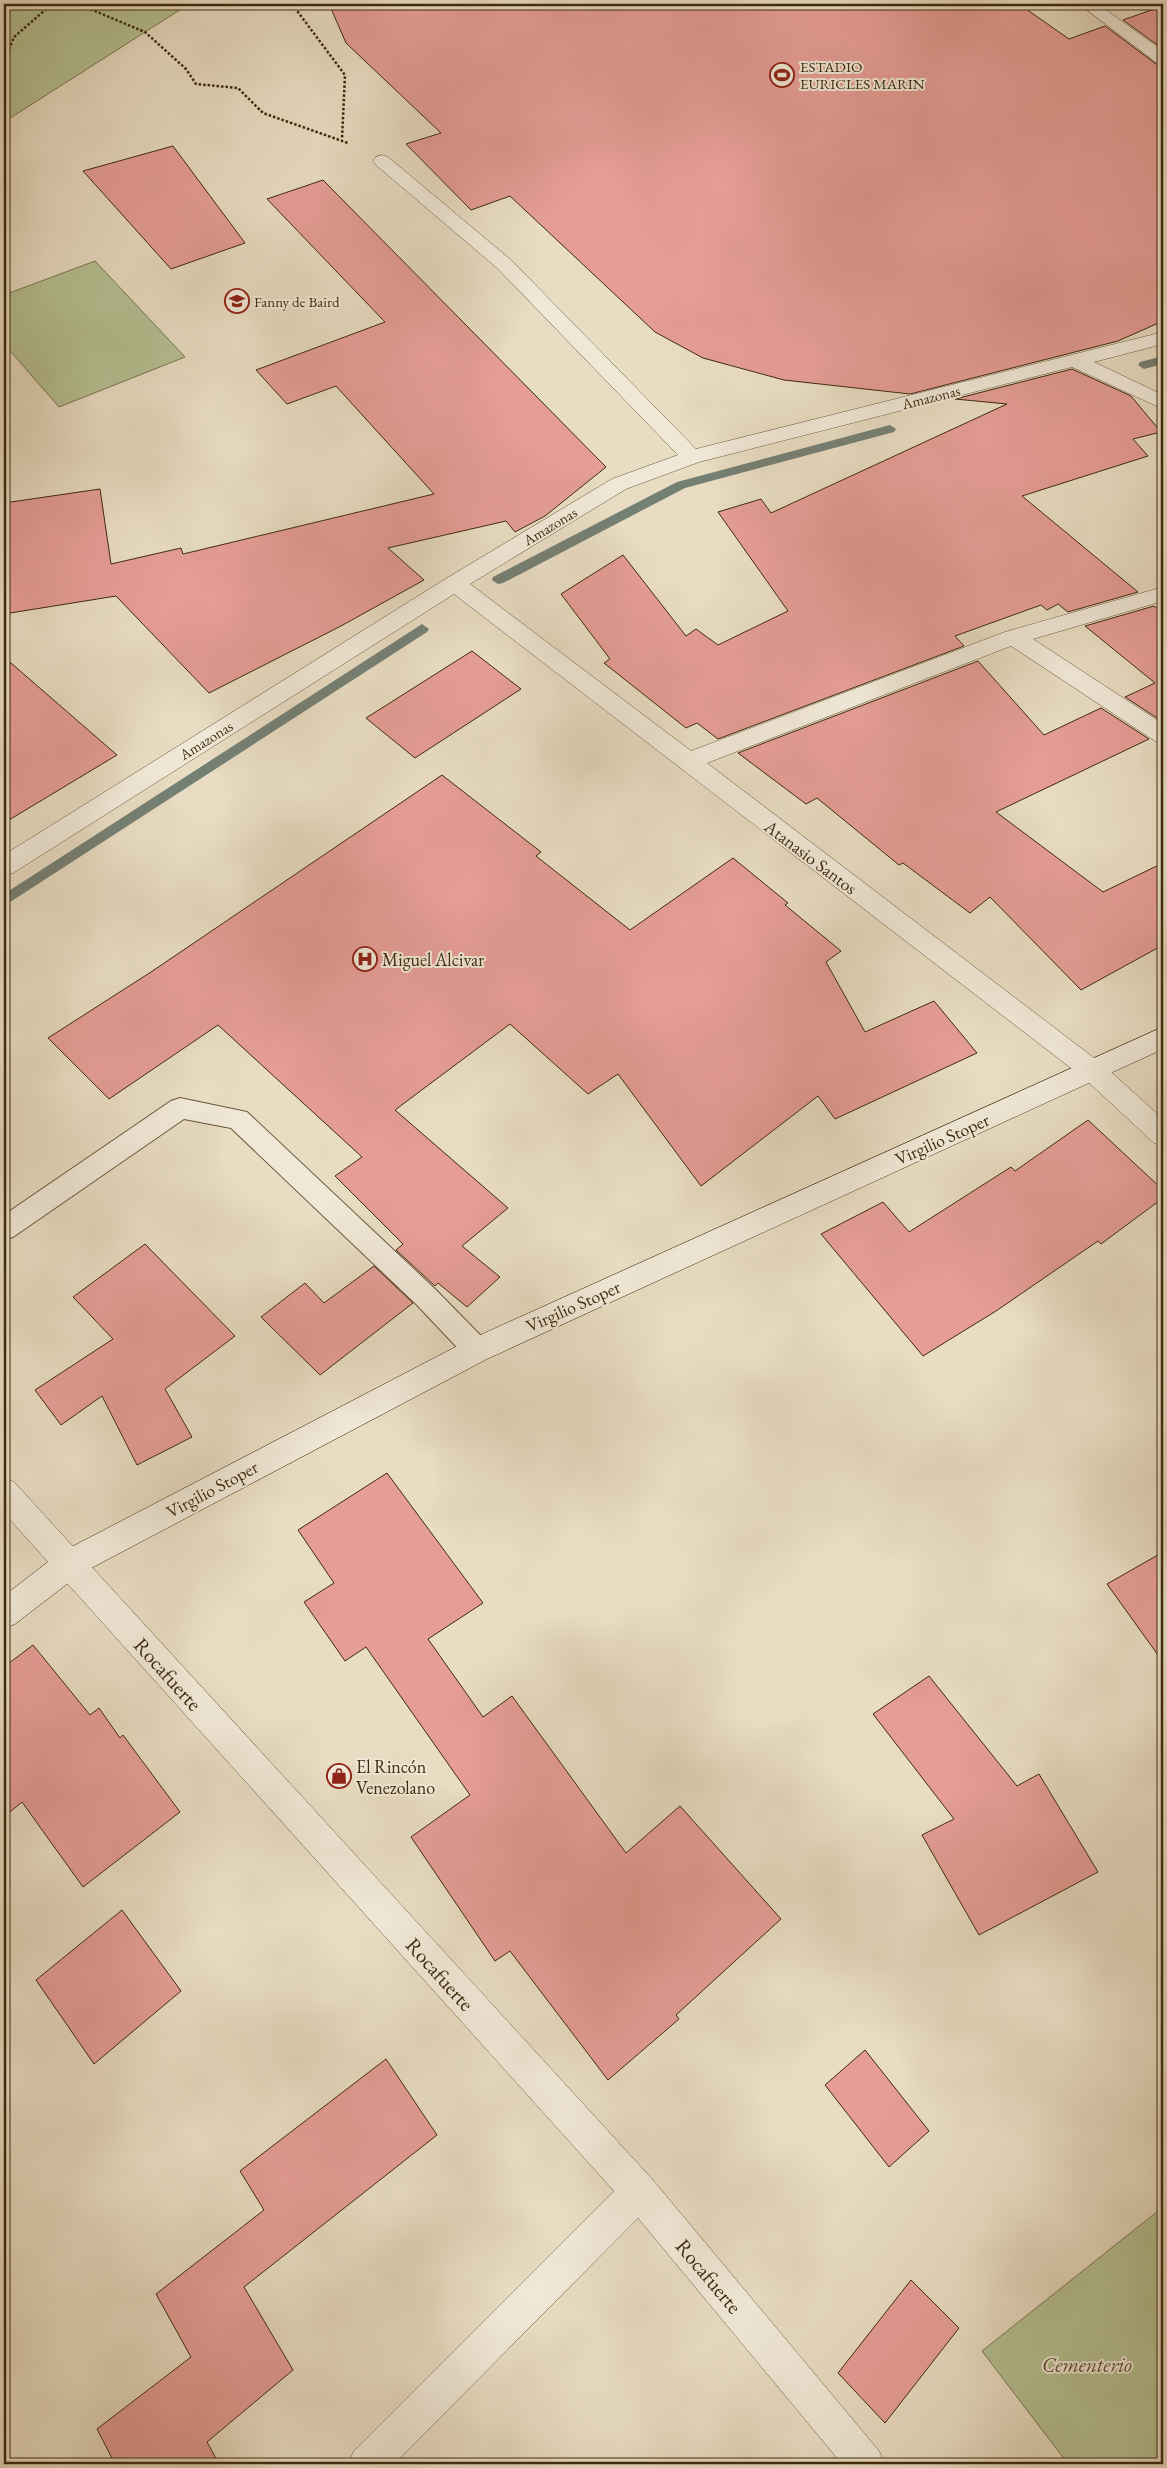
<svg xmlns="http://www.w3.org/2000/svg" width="1167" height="2468" viewBox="0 0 1167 2468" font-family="'EB Garamond',serif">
<rect width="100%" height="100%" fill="#e8dcc2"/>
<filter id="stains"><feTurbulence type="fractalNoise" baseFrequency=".004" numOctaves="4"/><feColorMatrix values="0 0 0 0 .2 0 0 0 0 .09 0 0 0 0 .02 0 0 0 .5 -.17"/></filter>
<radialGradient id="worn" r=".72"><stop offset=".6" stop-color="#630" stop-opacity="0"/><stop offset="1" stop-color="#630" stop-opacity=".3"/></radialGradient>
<!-- green -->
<path fill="#b5c093" stroke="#7a7550" d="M4,4H189L4,122Z
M95,261L185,357L59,407L4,344V295Z
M1163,2207V2464H1068L982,2351Z"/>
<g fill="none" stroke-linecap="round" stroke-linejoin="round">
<!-- stream -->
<path fill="#758075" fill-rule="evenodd" d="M1163,356V364L1144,369L1138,365L1140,362Z
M890,425L896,429L894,432L685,488L503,583L498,584L492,580L493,577L677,482Z
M422,624L429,629L427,632L4,906V894Z"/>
</g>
<!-- building -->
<path fill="#e59d96" stroke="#3e2a0e" d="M329,4H1019L1069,39L1105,26L1156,64L1163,66V321L1118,341L910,394L784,380L703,358L655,332L510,196L471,210L406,144L441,133L346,43Z
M1163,6V49L1123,20Z
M173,146L245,243L171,269L83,171Z
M323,180L606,467L545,516L515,532L506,521L388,548L424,580L341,626L209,693L116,596L4,614V503L100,489L111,564L181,548L183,554L434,494L336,386L287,404L256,370L385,322L267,199Z
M1072,369L1131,396L1161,432L1133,439L1148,456L1022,496L1138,592L1068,612L1058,604L1047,610L1041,605L955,636L964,646L718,739L697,723L686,728L604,663L610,659L561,594L623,555L686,636L696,629L718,645L788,611L718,512L761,499L771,513L1007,404L955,399Z
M1154,606L1163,613V722L1125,697L1155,683L1085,626Z
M472,651L521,689L415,758L366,718Z
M4,657L117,755L4,823Z
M978,661L1044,735L1101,708L1149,739L996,812L1103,892L1163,863V945L1081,990L990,897L970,913L903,863L899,865L817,798L806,804L738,753Z
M442,775L541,852L536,856L630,930L733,858L788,903L785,905L841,951L826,962L865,1032L934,1001L977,1053L835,1119L818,1096L701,1186L618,1074L588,1094L510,1024L395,1110L508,1208L462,1246L500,1277L467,1307L438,1283L435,1286L396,1250L403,1244L335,1176L362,1157L218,1025L109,1099L48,1038L151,972Z
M1088,1120L1163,1190V1198L1101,1244L1098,1241L996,1311L923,1356L821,1234L883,1202L909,1232L1011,1167L1015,1171Z
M145,1244L235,1336L165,1389L192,1437L137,1465L102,1396L61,1425L35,1390L113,1339L73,1297Z
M374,1266L413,1303L320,1375L261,1317L305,1283L324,1303Z
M387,1473L483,1603L428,1639L483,1717L512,1696L626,1853L680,1806L781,1919L676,2015L679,2019L608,2080L510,1951L495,1961L411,1837L470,1795L366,1647L345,1661L304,1602L334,1583L298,1530Z
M1163,1552V1662L1107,1584Z
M33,1645L90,1715L99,1708L120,1738L123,1735L180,1812L83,1887L22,1802L4,1817V1667Z
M929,1676L1017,1786L1039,1774L1098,1872L979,1935L922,1835L954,1819L873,1714Z
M122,1910L181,1991L94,2064L36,1980Z
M865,2050L929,2131L889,2167L825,2085Z
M386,2059L437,2135L244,2287L293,2370L207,2442L219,2464H115L97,2429L191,2357L156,2294L264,2210L240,2171Z
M911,2280L959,2328L885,2423L838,2373Z"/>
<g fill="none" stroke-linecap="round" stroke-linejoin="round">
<defs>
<path id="lane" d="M180,1098L247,1112L435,1289L487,1342L491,1350L487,1358L477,1362L467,1358L417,1305L231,1128L184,1119L13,1237L4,1240V1215L171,1101Z"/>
<path id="street" d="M1079,4H1098L1163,51V64L1157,63Z
M382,155L388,157L511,260L696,449L1163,332V344L1094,362L1163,395V409L1072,367L699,462L626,489L470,584L691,751L1005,632L1163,587V601L1033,639L1163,724V743L1155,741L1011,646L707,763L1102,1064L1163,1119V1146L1154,1143L1084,1078L454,594L13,873L4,876V855L447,578L612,479L678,455L497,268L376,165L373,161L376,157Z
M4,1478L14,1482L652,2179L879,2451L885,2464H842L638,2218L394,2464H348L354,2451L614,2191L4,1513Z"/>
<path id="secondary" d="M1163,1027V1049L487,1359L80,1574L15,1624L4,1628V1596L58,1554L467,1341Z"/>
</defs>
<!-- lane casing -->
<use href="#lane" stroke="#68563b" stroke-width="2"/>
<!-- street casing -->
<use href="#street" stroke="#68563b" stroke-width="1"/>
<!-- secondary casing -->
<use href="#secondary" stroke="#3e2a0e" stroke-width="1"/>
<!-- path -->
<path stroke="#3e2a0e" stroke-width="2.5" stroke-dasharray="2.5 2" stroke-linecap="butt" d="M78,4L145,32L186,69L196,84L238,88L263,113L348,143
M292,4L345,75L342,139
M4,62L14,37L52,4"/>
<!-- lane -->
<use href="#lane" fill="#f0e8d7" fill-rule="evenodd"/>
<!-- street -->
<use href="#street" fill="#f0e8d7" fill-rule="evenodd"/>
<!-- secondary -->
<use href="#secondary" fill="#f0e8d7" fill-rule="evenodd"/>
</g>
<!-- icons -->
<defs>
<symbol id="stadium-ring" viewBox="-11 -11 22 22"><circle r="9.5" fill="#f0e8d7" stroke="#8f2418" stroke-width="1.5"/><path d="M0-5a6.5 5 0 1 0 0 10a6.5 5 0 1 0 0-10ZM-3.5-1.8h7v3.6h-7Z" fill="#8f2418"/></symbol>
<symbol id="school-ring" viewBox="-11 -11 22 22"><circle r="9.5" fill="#f0e8d7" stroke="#8f2418" stroke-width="1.5"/><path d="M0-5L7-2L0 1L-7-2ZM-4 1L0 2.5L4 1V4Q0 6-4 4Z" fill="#8f2418"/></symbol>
<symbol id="hospital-ring" viewBox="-11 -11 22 22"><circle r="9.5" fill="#f0e8d7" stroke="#8f2418" stroke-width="1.5"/><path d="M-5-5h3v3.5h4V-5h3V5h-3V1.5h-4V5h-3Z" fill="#8f2418"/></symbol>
<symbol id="shop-ring" viewBox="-11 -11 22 22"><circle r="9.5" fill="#f0e8d7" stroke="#8f2418" stroke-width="1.5"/><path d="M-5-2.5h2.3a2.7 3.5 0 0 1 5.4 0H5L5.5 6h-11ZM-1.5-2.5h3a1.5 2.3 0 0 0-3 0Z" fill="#8f2418"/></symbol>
</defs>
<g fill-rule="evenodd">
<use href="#stadium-ring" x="768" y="61" width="28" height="28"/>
<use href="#school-ring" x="223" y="287" width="28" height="28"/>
<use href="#hospital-ring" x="351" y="945" width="28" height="28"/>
<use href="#shop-ring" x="325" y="1762" width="28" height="28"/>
</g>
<g text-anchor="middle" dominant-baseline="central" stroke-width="4" stroke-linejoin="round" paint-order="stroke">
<!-- far-poi labels -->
<g font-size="15" fill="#3e2a0e" stroke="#f0e8d7" text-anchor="start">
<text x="800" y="66">ESTADIO<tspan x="800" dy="17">EURICLES MARIN</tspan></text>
<text x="254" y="301">Fanny de Baird</text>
</g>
<!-- far-street labels -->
<g font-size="15" fill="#3e2a0e" stroke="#f0e8d7">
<text transform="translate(931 397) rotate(-14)">Amazonas</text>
<text transform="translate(550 526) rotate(-31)">Amazonas</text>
<text transform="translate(206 740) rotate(-32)">Amazonas</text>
</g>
<!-- street labels -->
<g font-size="18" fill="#3e2a0e" stroke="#f0e8d7">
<text transform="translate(811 857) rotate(37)">Atanasio Santos</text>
<text transform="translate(942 1139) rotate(-24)">Virgilio Stoper</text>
<text transform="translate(573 1306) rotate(-24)">Virgilio Stoper</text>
<text transform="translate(212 1489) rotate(-28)">Virgilio Stoper</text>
</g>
<!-- poi labels -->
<g font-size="18" fill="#3e2a0e" stroke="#f0e8d7" text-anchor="start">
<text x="382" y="959">Miguel Alcivar</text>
<text x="356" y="1766">El Rincón<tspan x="356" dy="21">Venezolano</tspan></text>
</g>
<!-- near-street labels -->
<g font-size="21" fill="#3e2a0e" stroke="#f0e8d7">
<text transform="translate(168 1674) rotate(48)">Rocafuerte</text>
<text transform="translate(440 1974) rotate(48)">Rocafuerte</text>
<text transform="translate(709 2276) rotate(50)">Rocafuerte</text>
</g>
<!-- near-park labels -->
<g font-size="21" font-style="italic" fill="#5c502f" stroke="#f0e8d7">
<text x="1087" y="2364">Cementerio</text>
</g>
</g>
<!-- margin -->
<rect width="1167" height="2468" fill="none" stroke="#e8dcc2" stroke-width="20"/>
<rect x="5" y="5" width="1157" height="2458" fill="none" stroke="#3e2a0e" stroke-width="2.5"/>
<rect x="10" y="10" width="1147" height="2448" fill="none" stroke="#3e2a0e"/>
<rect width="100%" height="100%" filter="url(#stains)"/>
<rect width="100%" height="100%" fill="url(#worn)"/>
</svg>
